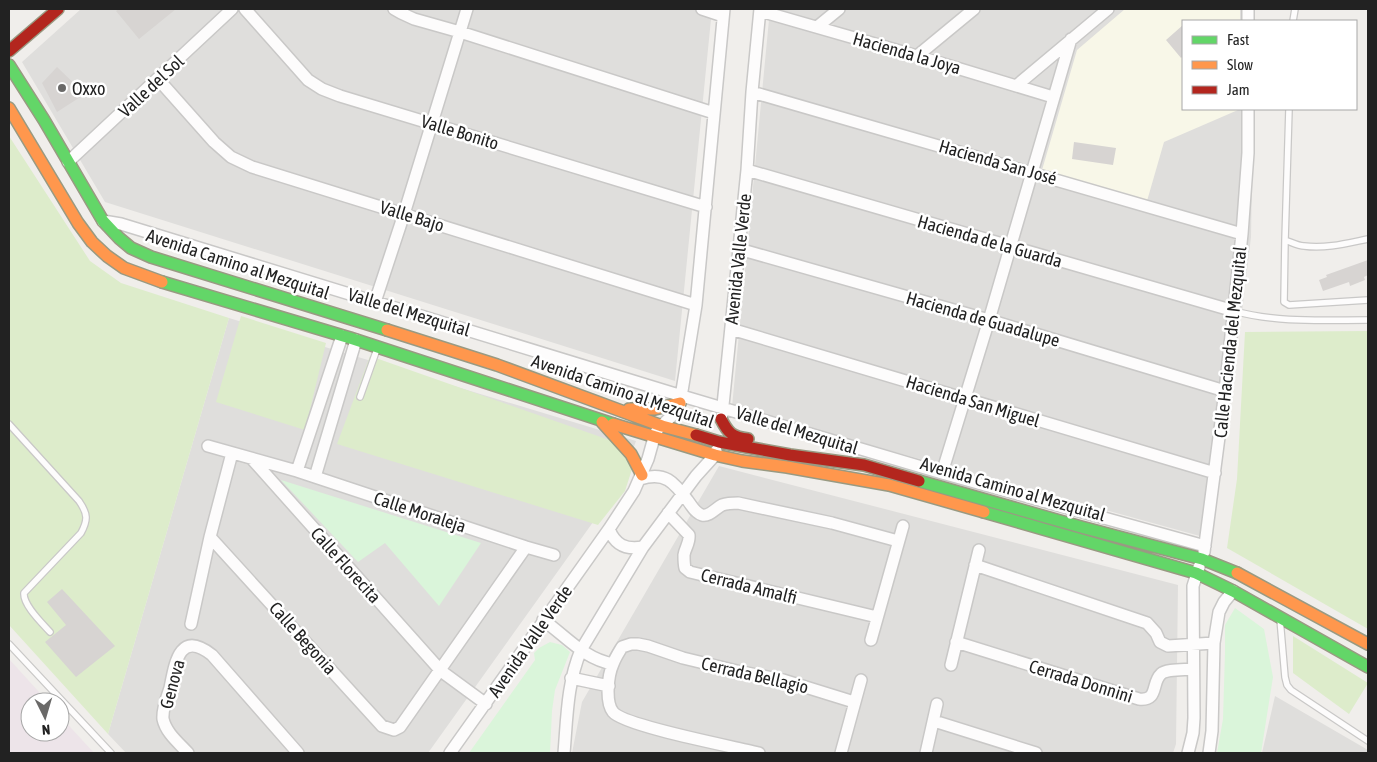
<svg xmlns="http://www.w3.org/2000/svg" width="1377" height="762" viewBox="0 0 1377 762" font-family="'Asap Condensed',sans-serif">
<rect width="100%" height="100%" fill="#f0eeeb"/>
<!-- residential -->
<path fill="#dfdedc" d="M81,9H712L675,381L105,202L22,62Z
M770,9H1255V21H1183V109H1253L1251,237L1242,312L1207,538L732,407Z
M229,318L636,441L621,483L428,753H126L108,734Z
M719,466L1178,585L1176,744L1173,753H572L582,702Z
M1275,696L1368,750V753H1262Z"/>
<!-- industrial -->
<path fill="#ede4e9" d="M9,659L48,702H30V732H60V716L94,753H9Z"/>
<!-- education -->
<path fill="#f8f7e8" d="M1125,9H1240V21H1183V109L1238,110L1164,142L1147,201L1042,170L1077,50Z"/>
<!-- grass -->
<path fill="#ddeccb" d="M9,136L90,261L121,283L229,318L108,734L9,625Z
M241,316L326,343L305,430L216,402Z
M1368,331V629L1227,548L1237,479L1245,332Z
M370,356L615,442L634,463L625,491L598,525L337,444Z
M1293,636L1368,683L1349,714L1293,673Z"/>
<!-- park -->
<path fill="#daf5da" d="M281,480L481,543L439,606L385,543L358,562Z
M1235,608L1264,629L1273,677L1261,753H1217L1223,719L1225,652V625Z
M550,642L562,645L570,652L555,690L552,711L550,753H469L535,660L534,653L539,648Z"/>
<!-- building -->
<path fill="#d7d4d2" d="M119,9H176L139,39L116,11Z
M1183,25V56L1181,58L1166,40Z
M57,67L85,94L57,112L42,83Z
M1074,142L1116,148L1113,165L1072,159Z
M1368,260V275L1364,277L1365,280L1350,286L1349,282L1323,291L1319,280L1327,277L1326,275Z
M62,589L115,646L76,677L45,642L66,625L47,602Z"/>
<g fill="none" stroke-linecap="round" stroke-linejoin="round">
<defs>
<path id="lane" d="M1293,21L1295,9
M1289,109L1285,240C1291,242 1298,246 1304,246C1326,249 1348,243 1368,239
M1285,240L1284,302L1289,305L1368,300
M1234,311C1277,323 1323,320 1368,320
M360,397L377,349
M9,424L79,501C88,514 88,520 81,533L24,593C23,605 42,623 50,632
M1280,619L1285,677L1287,685L1291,690L1368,741
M9,644L111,753"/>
<path id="street" d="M245,9L308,80L322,89L340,96L706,207
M394,9L401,13L414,19L460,32L714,113
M702,9L723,16
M1248,9V21
M760,11L917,56L1053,97
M817,27L839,9
M917,56L974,9
M158,79L214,142L231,157L252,167L696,305
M1016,86L1108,9
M752,92L1242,234
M68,162L232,9
M747,170L1234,311
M103,221L121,224L682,396L942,473L1205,546
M739,249L989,320L1225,391
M375,302L404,214L467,9
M731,329L1215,473
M722,415L747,170L752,92L760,9
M208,446L297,471L526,547L554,555
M252,459L441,671L486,704
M297,471L342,336
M942,473L989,320L1071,39
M315,477L356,340
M640,479C665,471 674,482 688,501C692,506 695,513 702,515C709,517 716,508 722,505C728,503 732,503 738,503L832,523L898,541
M668,513L689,535C690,543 685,548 684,555C684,560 684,564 685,568L690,572L877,617
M609,529C615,545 626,550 643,547
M210,537L382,726L394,730L400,727L526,547
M1204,552L1225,391L1242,234L1248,153V109
M975,565L1147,623L1156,633L1160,642L1168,646L1214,643
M543,620C566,636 584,659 613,664
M191,624L210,537L232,453
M871,640L903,526
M956,642L1139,699C1159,701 1151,683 1161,674C1166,669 1185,670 1193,669
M951,665L979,550
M571,678L609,686
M934,721L1036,753
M188,753C179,743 166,733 163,719C162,709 167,697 170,688C175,664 179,629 212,655L298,753
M450,753L609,529L634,491L648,459L655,434L658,429L677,411L680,403L696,305L724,9
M564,753C567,718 567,683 581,650L643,547L696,476L715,455L716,451
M759,753C735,747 624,726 613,712C605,702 608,675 613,664C615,658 619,652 622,647L631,644H638L648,646L683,658L737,671L783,680L854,702
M841,753L861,680
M926,753L937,704
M1188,753L1193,733L1194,718L1193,586L1199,567
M1209,753L1212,731L1214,643L1219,612L1224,602L1233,591"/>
<path id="fast" d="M9,65L44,120L103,221L119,238L131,248L151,257L387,330
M162,282L350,338L613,424
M919,481L1081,527L1202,559L1237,573
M984,512L1196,573L1233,591L1368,667"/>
<path id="slow" d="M9,108L78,223L92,242L107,256L124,268L162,282
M387,330L497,365L662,426L696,435
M629,409H655L680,403
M602,422L631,454L642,475
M613,424L715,455L742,461L787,467L889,485L984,512
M1237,573L1368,644"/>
<path id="jam" d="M9,51L58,9
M721,419C728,433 732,437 748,439
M696,435L719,442L790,455L864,465L919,481"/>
</defs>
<!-- lane casing -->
<use href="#lane" stroke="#c9c8c7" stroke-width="8"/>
<!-- street casing -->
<use href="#street" stroke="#c9c8c7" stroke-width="14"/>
<!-- fast casing -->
<use href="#fast" stroke="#999a82" stroke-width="14"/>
<!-- slow casing -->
<use href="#slow" stroke="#999a82" stroke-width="14"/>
<!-- jam casing -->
<use href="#jam" stroke="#999a82" stroke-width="14"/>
<!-- lane -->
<use href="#lane" stroke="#fdfcfc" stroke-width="5.5"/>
<!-- street -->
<use href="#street" stroke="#fdfcfc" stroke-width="11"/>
<!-- fast -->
<use href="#fast" stroke="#63d668" stroke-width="11"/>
<!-- slow -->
<use href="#slow" stroke="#ff974d" stroke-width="11"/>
<!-- jam -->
<use href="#jam" stroke="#b3261e" stroke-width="11"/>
</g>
<!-- markers -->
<circle fill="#6a6968" stroke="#fff" stroke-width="2" cx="62" cy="88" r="5"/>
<g text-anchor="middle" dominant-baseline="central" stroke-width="5" stroke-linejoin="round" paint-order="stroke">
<!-- street labels -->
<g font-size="18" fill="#222" stroke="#fff">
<text transform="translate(907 53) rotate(16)">Hacienda la Joya</text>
<text transform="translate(151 86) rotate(-43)">Valle del Sol</text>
<text transform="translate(460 132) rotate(17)">Valle Bonito</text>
<text transform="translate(998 162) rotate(16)">Hacienda San José</text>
<text transform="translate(412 216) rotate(17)">Valle Bajo</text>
<text transform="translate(990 241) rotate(16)">Hacienda de la Guarda</text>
<text transform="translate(738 259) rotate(-84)">Avenida Valle Verde</text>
<text transform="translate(238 264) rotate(18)">Avenida Camino al Mezquital</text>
<text transform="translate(409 312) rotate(17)">Valle del Mezquital</text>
<text transform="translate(983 319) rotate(16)">Hacienda de Guadalupe</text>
<text transform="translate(1230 342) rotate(-84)">Calle Hacienda del Mezquital</text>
<text transform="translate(623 391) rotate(19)">Avenida Camino al Mezquital</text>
<text transform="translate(973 401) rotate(17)">Hacienda San Miguel</text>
<text transform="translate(797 430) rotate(17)">Valle del Mezquital</text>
<text transform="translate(1013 489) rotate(16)">Avenida Camino al Mezquital</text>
<text transform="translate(420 512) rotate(18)">Calle Moraleja</text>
<text transform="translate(346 565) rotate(48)">Calle Florecita</text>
<text transform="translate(749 586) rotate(14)">Cerrada Amalfi</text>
<text transform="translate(303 638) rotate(48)">Calle Begonia</text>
<text transform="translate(530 641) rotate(-55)">Avenida Valle Verde</text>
<text transform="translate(755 675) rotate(13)">Cerrada Bellagio</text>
<text transform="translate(1081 681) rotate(17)">Cerrada Donnini</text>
<text transform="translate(172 684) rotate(-75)">Genova</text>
</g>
<!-- poi labels -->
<g font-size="18" fill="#222" stroke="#fff" text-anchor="start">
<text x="72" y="88">Oxxo</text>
</g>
</g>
<!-- border -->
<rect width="1377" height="762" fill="none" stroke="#222222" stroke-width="20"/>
<!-- legend -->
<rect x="1182" y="20" width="175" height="90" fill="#ffffff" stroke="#a7a7a7"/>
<rect x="1192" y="36" width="25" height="8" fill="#63d668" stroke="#a7a7a7"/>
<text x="1227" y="45" font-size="15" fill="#222222">Fast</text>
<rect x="1192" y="61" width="25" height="8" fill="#ff974d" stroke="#a7a7a7"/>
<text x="1227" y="70" font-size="15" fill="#222222">Slow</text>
<rect x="1192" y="86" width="25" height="8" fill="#b3261e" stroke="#a7a7a7"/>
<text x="1227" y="95" font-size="15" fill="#222222">Jam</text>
<!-- north arrow -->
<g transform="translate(45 717) rotate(175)"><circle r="24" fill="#ffffff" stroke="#a7a7a7"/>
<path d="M0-4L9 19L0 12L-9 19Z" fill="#6a6968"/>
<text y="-8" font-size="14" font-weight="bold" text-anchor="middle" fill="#222222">N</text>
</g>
</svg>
